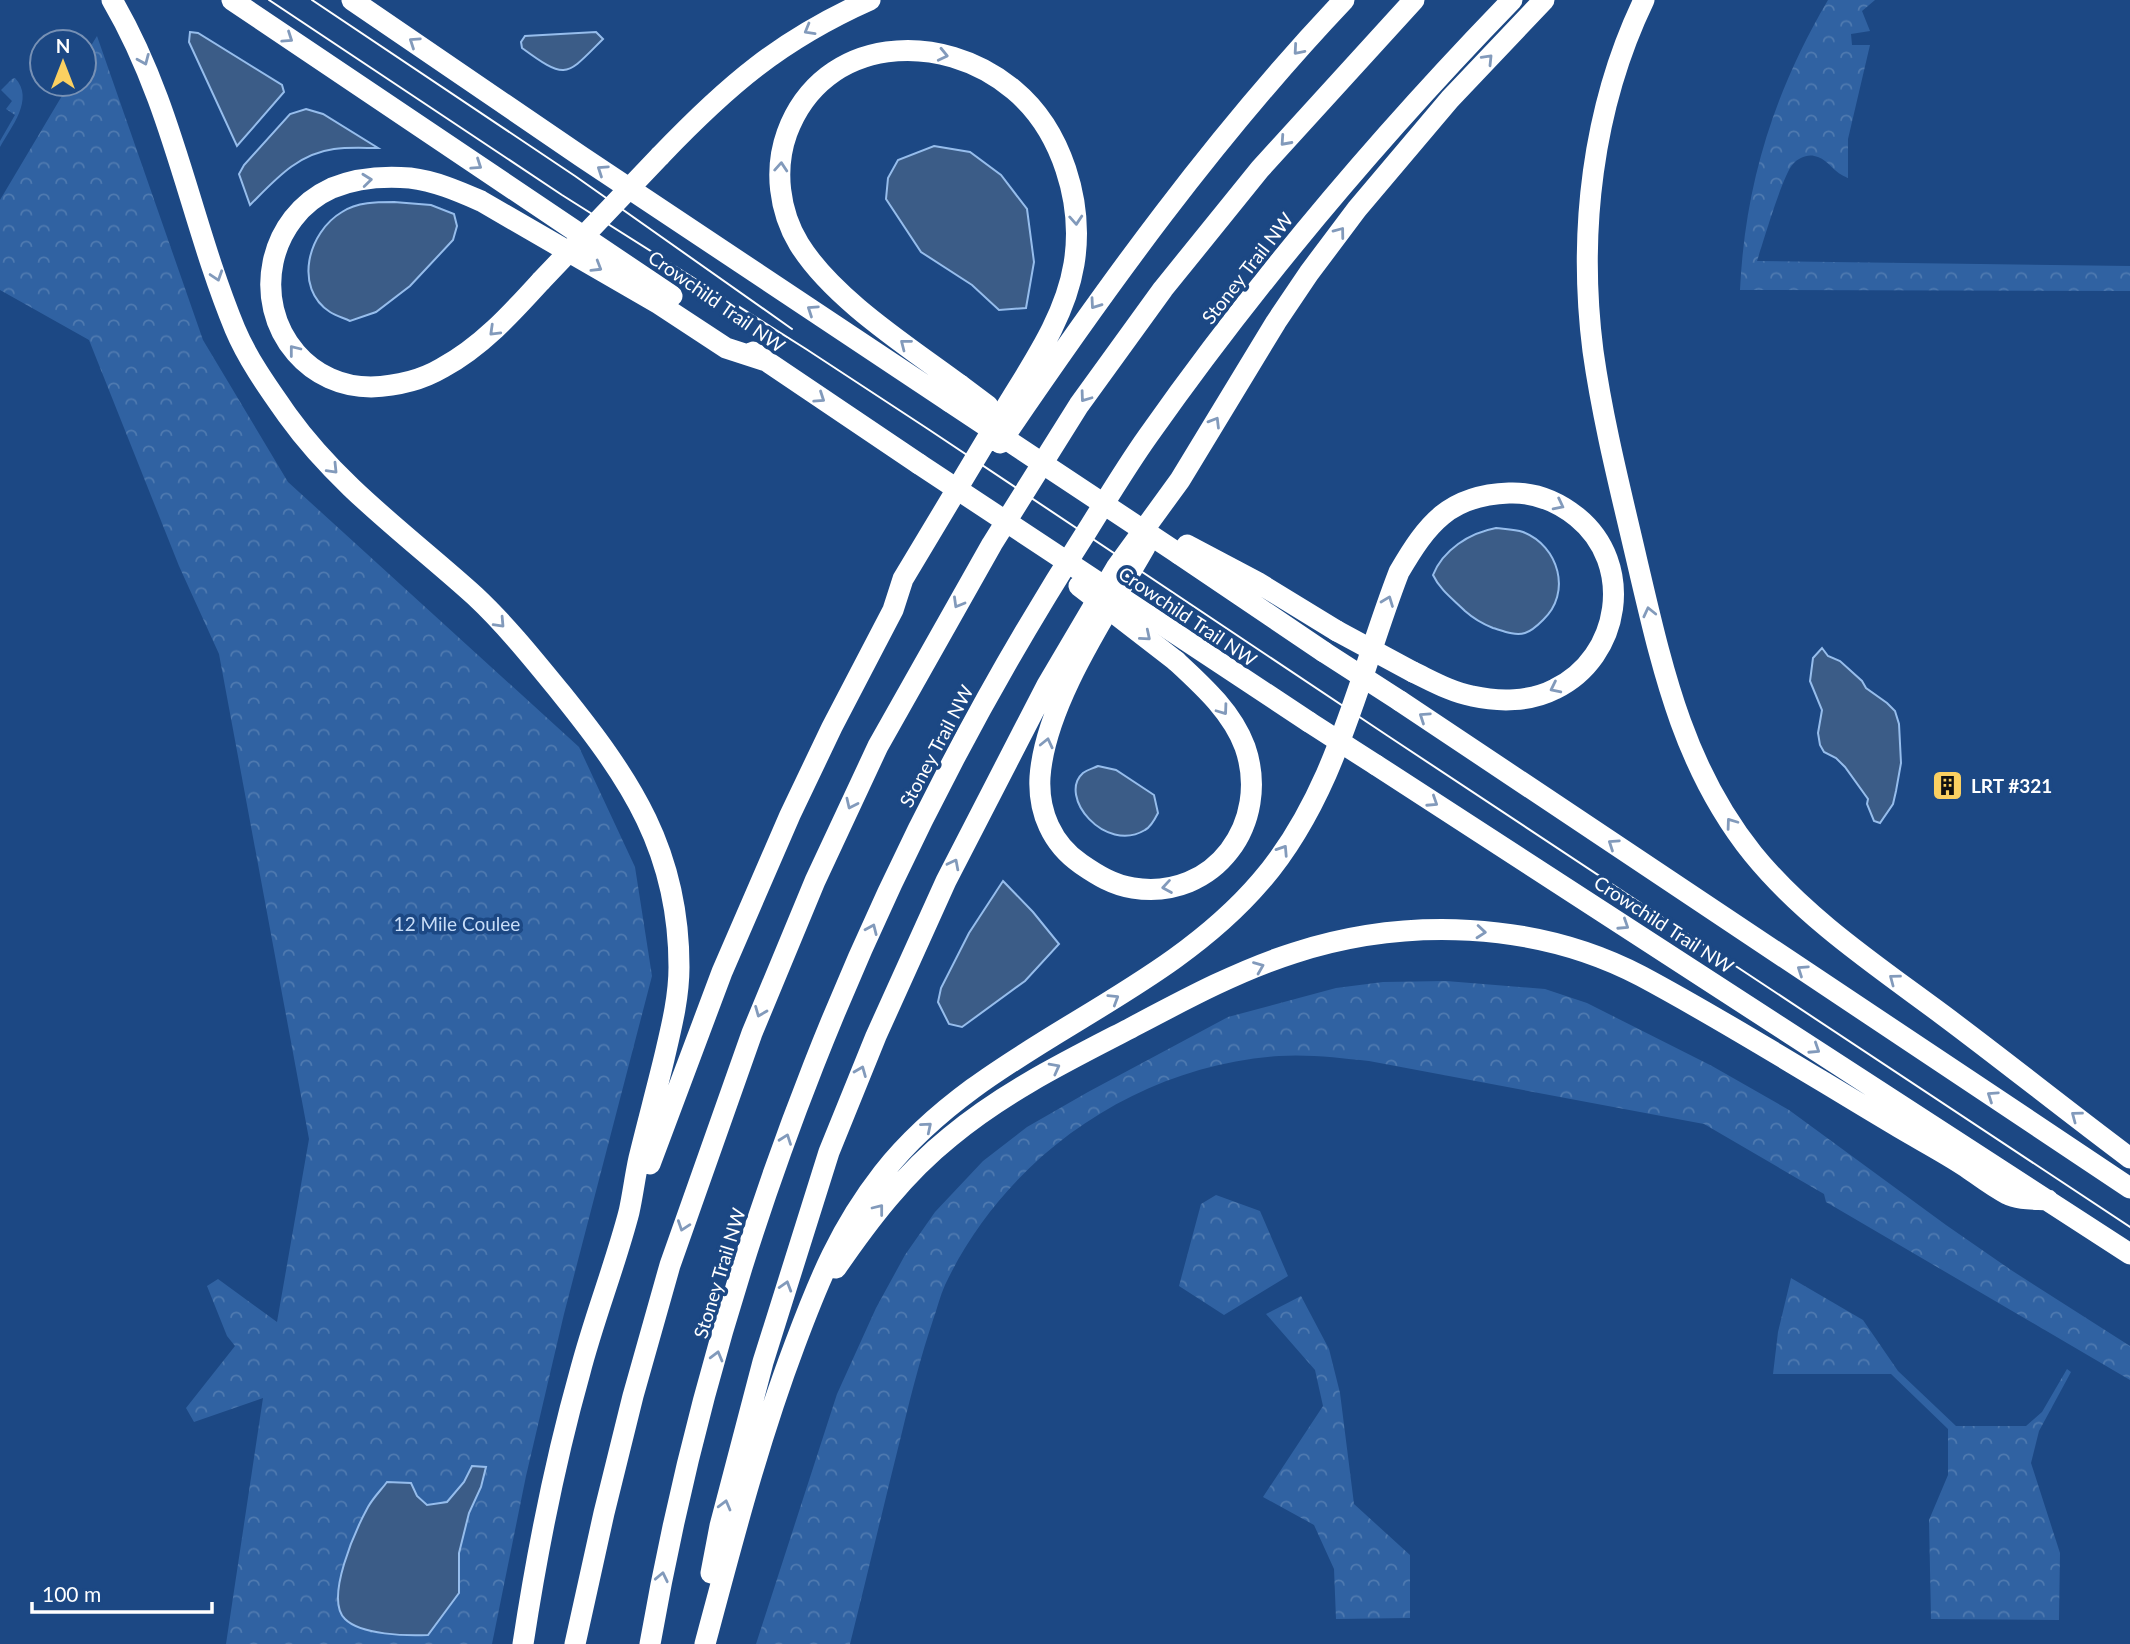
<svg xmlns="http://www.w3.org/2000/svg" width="2130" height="1644" viewBox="0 0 2130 1644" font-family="Lato,sans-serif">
<defs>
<pattern id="grass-tufts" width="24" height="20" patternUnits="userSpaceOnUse" patternTransform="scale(1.75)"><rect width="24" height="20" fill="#3062a2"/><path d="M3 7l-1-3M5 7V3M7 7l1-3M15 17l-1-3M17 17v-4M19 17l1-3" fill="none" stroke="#4f7ab0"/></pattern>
<pattern id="forest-crowns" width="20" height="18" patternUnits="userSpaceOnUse" patternTransform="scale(1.75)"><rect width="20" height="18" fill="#3062a2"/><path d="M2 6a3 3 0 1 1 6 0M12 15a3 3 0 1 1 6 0" fill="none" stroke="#4f7ab0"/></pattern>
</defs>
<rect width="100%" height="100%" fill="#1c4884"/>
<!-- grass -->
<path fill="url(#grass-tufts)" d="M15,78C35,99 11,127 0,147V141L15,115L6,109L12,101L1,90L12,79Z"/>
<!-- forest -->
<path fill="url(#forest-crowns)" d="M1828,0H1875L1862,11L1870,31L1851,34L1852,45H1870L1848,139V178C1834,173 1829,161 1818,157C1809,153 1799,157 1793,164C1783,174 1763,243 1757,261L2130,266V291L1740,290C1745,184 1774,92 1828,0Z
M97,36L203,340L288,482L579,747L635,867L652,976L564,1314L526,1476L492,1644H226L263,1398L194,1422L186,1408L235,1346L227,1336L207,1286L218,1279L277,1322L309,1139L219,654L179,566L89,340L0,290V200L69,84H84V57Z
M1446,981L1545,989L1587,1003L1712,1066L1789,1110L1946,1225L2011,1270L2130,1346V1380L1826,1202L1824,1194L1704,1124L1369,1061C1340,1058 1309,1054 1279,1056C1136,1066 1006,1156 945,1285C940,1296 937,1309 933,1320C921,1356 912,1391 903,1428C885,1500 868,1572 850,1644H756L837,1394L876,1308L905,1255L935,1212L983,1161L1027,1127L1088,1092L1228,1017L1336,988L1383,982Z
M1216,1195L1260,1211L1288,1276L1224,1315L1179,1286L1201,1204Z
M1791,1278L1863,1320L1898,1371L1956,1426H2026L2042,1412L2067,1369L2071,1372L2039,1431L2031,1463L2060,1553L2059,1620L1931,1619L1929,1520L1948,1475V1429L1891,1374H1773L1778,1332Z
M1301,1296L1329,1349L1340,1393L1354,1504L1410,1555V1618L1336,1619L1334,1569L1314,1525L1263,1497L1323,1406L1315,1370L1266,1314Z"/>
<!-- water -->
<path fill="#3b5c87" stroke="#96bdec" stroke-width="2" d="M190,32L198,33L282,85L284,92L237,146L189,42Z
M596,32L603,39C566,76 567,81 522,48L521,42L525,36Z
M306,109L323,114L378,148C364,148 348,147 334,149C297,154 275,180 250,205L239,174L244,165L290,114Z
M934,146L970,152L1001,175L1027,209L1034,262L1026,308L999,310L972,285L921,252L886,199L888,178L898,160Z
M394,202L431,205L454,214L457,226L453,240L410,286L376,312L350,321C344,318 336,316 330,312C293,288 308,232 342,212C357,202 377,202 394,202Z
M1496,528C1504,529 1515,529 1523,532C1559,546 1572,593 1543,620C1538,625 1532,631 1525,633C1515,636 1503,631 1493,628C1483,624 1474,619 1465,611C1454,600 1440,590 1433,575C1443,550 1469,533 1496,528Z
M1822,648L1828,656L1840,661L1862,681L1866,688L1887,703L1895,711L1899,724L1901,763L1896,791L1893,804L1880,823L1874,821L1867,804L1868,799L1845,767L1836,758L1824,752L1820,745L1818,733L1822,710L1810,681L1813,658Z
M1098,766L1116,770L1154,795L1158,813C1155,819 1151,827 1145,830C1105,854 1057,796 1083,773C1087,770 1094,768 1098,766Z
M1003,881L1033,912L1059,944L1025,981L962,1027L949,1024L938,1002L941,988L969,933Z
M472,1466L486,1467L481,1487L469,1513L459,1553V1593L428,1635C407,1636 361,1635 345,1619C324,1599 356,1529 368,1507C373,1498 381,1490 387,1482L411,1483L417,1496L427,1505L447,1502L464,1482Z"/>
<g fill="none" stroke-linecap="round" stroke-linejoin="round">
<!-- motorway -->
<path stroke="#fff" stroke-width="21" d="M112,0C173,104 190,220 235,329C248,360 269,389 288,416C339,487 411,538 475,596C506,625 534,660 561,693C631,780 679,851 679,967C679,998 671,1029 664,1059C656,1092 647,1125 639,1158C635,1176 633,1194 629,1212C615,1266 594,1318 580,1372C555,1461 537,1552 523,1644
M232,0L672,296
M352,0L582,157L950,402
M1644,0C1592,108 1578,233 1593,351C1603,422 1621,492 1637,561C1662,667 1683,767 1753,854C1805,918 1877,966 1943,1015C2006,1062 2067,1111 2130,1158
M660,156C727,86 780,40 870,0
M541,281C511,314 481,347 442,368C420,381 396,386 371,387C342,387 315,375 296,353C251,301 268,217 332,188C356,178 385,176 410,178C435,181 458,191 481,201L659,304L726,348L763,360
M753,352L919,464
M1000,443C1106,287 1215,136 1344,0
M1187,545L1257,582L1337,631
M1145,547C1108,612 1045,703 1040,777C1038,812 1052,844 1081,864C1097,875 1113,885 1133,888C1215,901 1271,822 1245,747C1232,712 1203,686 1176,661
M1179,554L1324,652
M1149,616L1309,722
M1400,701L2130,1188
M1376,765L2130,1254
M650,1164L722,972L790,815L832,727L893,610L903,579C936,524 969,469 1002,414C1030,367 1065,319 1074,264C1084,203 1062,130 1014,90C942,29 823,35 787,133C774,169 779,211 799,244C833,299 909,347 960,385
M836,1268C869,1220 904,1174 950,1137C1004,1092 1067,1061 1129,1029C1182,1001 1237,971 1294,953C1405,917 1536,921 1641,976C1729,1023 1814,1077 1900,1128C1922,1141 1945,1153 1966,1167C1979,1176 1993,1187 2007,1194C2018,1200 2036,1199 2048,1200
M711,1573L720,1526L763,1362L829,1152L876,1036L946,881L1047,685L1116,568L1180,480L1276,322L1309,273L1357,209L1450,99L1544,0
M575,1644L604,1513L633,1396L670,1265L752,1033L815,881L878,746L992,544L1079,405L1163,289L1260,169L1414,0
M650,1644C719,1250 871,867 1087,531C1107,499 1126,467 1148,436C1258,280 1380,136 1512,0
M705,1644C732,1543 758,1442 795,1344C819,1280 840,1228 883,1173C984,1045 1156,1004 1261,881C1336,794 1359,675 1399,572C1427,524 1449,495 1509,493C1535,492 1557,501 1577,517C1635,564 1621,657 1555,689C1530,702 1499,702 1472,696C1451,692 1432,681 1413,672"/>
<!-- tram -->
<path stroke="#fff" stroke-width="2" d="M269,0L562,195L806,349L928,429L1388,736L2130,1227
M312,0L575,176L792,329"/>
<!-- motorway-bridge -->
<path stroke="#fff" stroke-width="21" d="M541,281L660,156
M960,385L988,406L1005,435
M950,402L1179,554
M919,464L1149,616
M1079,586L1176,661
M1337,631L1413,672
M1324,652L1400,701
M1309,722L1376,765"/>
</g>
<!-- one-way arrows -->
<defs><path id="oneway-chevron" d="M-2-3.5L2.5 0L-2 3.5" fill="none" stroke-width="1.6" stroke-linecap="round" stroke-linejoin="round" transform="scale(1.75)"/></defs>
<g stroke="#829abb">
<use href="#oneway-chevron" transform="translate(809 30) rotate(150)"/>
<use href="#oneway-chevron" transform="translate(288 38) rotate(34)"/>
<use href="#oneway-chevron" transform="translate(414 42) rotate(-146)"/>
<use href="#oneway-chevron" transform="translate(1298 50) rotate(131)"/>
<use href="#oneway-chevron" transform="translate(943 55) rotate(13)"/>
<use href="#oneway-chevron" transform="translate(1488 59) rotate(-46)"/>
<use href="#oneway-chevron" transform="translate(144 60) rotate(67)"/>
<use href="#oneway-chevron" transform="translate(1285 141) rotate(132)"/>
<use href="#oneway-chevron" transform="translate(477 165) rotate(34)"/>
<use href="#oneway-chevron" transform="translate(781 167) rotate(-86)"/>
<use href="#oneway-chevron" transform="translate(602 170) rotate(-146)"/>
<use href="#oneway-chevron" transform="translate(367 180) rotate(-6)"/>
<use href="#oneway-chevron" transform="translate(1076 220) rotate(86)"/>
<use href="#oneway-chevron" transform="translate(1340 232) rotate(-53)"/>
<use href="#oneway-chevron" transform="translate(597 267) rotate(31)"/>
<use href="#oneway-chevron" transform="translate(217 276) rotate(72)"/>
<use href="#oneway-chevron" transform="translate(1095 304) rotate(125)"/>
<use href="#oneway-chevron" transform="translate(812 310) rotate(-146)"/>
<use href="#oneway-chevron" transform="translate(494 331) rotate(136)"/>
<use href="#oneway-chevron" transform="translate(905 344) rotate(-142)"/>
<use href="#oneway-chevron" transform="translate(294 350) rotate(-128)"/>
<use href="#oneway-chevron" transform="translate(1085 397) rotate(126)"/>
<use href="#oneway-chevron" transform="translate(820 398) rotate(34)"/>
<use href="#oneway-chevron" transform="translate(1215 422) rotate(-59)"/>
<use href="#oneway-chevron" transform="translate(333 469) rotate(46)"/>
<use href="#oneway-chevron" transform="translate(1559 505) rotate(27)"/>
<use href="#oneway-chevron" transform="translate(1388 601) rotate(-69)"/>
<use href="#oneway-chevron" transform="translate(958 603) rotate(120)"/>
<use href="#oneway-chevron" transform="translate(1649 612) rotate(-103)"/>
<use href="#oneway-chevron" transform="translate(500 623) rotate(47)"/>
<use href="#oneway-chevron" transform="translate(1146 636) rotate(40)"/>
<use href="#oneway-chevron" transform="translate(1555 688) rotate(154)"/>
<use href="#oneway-chevron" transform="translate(1223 710) rotate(54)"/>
<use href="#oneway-chevron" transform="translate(1424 717) rotate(-146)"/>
<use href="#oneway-chevron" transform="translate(1047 743) rotate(-77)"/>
<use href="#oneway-chevron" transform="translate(1433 802) rotate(33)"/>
<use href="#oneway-chevron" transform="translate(851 804) rotate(115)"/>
<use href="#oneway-chevron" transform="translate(1731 823) rotate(-126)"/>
<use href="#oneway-chevron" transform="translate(1613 844) rotate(-146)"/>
<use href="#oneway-chevron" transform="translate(1283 850) rotate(-57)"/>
<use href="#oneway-chevron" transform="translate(954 864) rotate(-63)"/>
<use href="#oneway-chevron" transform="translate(1167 887) rotate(171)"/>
<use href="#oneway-chevron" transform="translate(1624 925) rotate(33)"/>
<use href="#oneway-chevron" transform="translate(872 929) rotate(-66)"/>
<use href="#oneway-chevron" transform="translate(1481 932) rotate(5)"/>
<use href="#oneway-chevron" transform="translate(1259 967) rotate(-22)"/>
<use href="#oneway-chevron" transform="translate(1802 970) rotate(-146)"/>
<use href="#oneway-chevron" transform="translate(1894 979) rotate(-143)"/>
<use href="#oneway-chevron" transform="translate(1114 999) rotate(-32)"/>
<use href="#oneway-chevron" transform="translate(760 1012) rotate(112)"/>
<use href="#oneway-chevron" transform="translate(1815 1049) rotate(33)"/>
<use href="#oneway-chevron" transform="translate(1055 1068) rotate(-28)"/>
<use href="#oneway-chevron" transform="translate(861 1071) rotate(-68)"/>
<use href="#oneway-chevron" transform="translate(1992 1096) rotate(-146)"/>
<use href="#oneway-chevron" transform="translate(2076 1116) rotate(-143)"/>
<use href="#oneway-chevron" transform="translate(927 1127) rotate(-40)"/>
<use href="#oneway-chevron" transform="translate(786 1139) rotate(-70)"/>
<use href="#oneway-chevron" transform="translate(879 1209) rotate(-52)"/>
<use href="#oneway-chevron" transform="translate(683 1226) rotate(109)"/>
<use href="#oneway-chevron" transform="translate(786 1286) rotate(-73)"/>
<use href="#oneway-chevron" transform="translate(717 1356) rotate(-75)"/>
<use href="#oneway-chevron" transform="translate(725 1505) rotate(-75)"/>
<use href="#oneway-chevron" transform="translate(662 1577) rotate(-78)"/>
</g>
<!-- icons -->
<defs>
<symbol id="building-square" viewBox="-11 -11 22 22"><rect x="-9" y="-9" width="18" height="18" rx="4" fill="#fbd061" stroke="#1c4884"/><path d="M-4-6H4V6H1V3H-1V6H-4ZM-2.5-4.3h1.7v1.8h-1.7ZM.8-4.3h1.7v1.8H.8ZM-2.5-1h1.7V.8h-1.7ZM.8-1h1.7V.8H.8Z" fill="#111"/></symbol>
</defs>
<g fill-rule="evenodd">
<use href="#building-square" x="1930" y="768" width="35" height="35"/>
</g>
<g text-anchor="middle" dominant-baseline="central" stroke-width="7" stroke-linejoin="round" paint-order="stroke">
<!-- street labels -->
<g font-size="19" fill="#fff" stroke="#1c4884">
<text transform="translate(1247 268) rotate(-52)">Stoney Trail NW</text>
<text transform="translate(717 301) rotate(35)">Crowchild Trail NW</text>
<text transform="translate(1188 616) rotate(34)">Crowchild Trail NW</text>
<text transform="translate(936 746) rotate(-62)">Stoney Trail NW</text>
<text transform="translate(1664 924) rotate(33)">Crowchild Trail NW</text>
<text transform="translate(719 1273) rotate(-73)">Stoney Trail NW</text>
</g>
<!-- poi labels -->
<g font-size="19" font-weight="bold" fill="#fff" stroke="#1c4884" text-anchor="start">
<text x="1971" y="785">LRT #321</text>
</g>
<!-- park labels -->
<g font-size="19" fill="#c8ddf8" stroke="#1c4884">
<text x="457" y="923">12 Mile Coulee</text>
</g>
</g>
<!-- north arrow -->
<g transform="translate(63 63)"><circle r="33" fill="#1c4884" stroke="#7791b5" stroke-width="2"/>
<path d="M0-5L12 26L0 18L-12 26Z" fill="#fbd061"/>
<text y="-10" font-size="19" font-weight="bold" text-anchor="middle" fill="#ffffff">N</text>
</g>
<!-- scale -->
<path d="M32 1602v10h180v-10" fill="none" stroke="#ffffff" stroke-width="3.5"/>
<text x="42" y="1602" font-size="21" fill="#ffffff" stroke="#1c4884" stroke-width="5" paint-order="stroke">100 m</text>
</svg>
